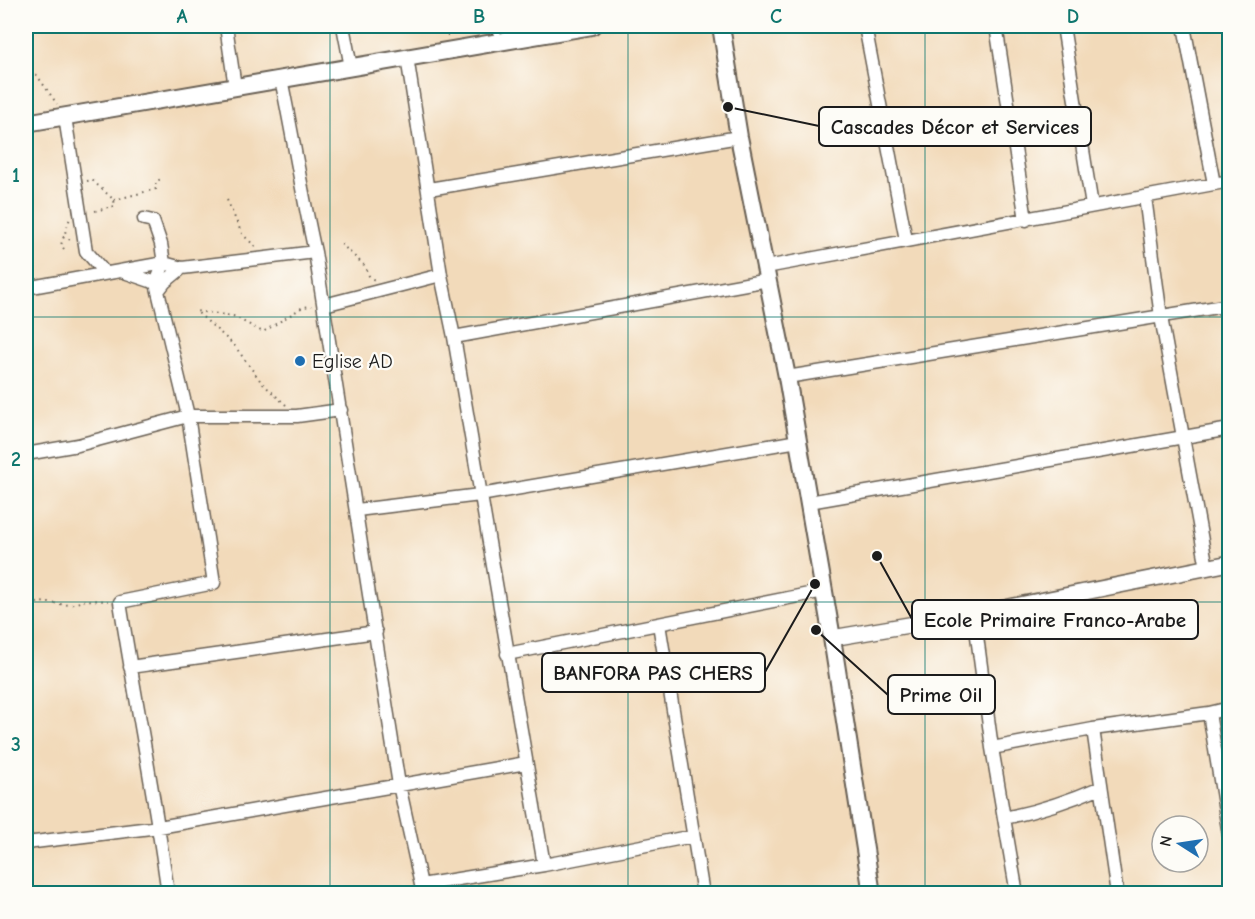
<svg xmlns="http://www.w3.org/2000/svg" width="1255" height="919" viewBox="0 0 1255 919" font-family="'Comic Neue',sans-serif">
<rect width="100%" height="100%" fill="#fdfcf7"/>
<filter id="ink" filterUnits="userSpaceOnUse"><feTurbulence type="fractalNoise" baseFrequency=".0167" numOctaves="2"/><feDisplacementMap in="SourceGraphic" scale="12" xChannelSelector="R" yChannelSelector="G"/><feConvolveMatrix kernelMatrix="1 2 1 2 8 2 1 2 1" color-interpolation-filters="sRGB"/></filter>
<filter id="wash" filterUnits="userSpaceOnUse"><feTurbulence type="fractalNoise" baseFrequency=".008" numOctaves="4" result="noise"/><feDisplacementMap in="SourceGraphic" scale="24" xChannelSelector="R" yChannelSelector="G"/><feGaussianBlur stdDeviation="1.35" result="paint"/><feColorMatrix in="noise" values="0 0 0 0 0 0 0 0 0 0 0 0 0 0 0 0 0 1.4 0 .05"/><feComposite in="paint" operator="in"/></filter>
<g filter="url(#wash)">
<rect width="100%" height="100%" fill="#f2daba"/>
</g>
<g filter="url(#ink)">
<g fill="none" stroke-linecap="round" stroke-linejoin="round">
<defs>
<path id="service" d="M496,40L499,26"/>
<path id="minor" d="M226,26L235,87
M343,26L351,67
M865,26L906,240
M996,26L1026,220
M1063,26L1092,206
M1184,26L1214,184
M407,57L441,275L454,337L544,865
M281,79C293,136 302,194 315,252L399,785L423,894
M65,117L86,251L105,273
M429,189L739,137
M1145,197L1161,317L1207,568
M144,219L153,221L161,244L164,263L156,283L188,416L214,583L120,602C135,699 155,796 168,894
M766,267L1230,181
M121,271L156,283
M26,288L164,263L182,268L315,252
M158,291L165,282L182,268
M324,305L441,275
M454,337L768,280
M787,377L1230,305
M26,454L78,445L188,416H297L341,410
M809,502L1230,429
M357,510L480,495L798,441
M974,614L992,748L1017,894
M659,624L703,894
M507,654L824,591
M130,667L376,632
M1209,713L1230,841
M1093,729L1117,894
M992,748L1093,729L1209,713L1230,708
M1004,818C1039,811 1069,801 1101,787
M26,843L159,827L526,763
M421,885L544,865L693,836"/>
<path id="tertiary" d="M832,638L974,614L1230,563"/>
<path id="secondary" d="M721,26L739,137L787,377L832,638L872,894
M26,123L592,26"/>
</defs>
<!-- service casing -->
<use href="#service" stroke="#675e53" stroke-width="9"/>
<!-- minor casing -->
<use href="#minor" stroke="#675e53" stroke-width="15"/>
<!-- tertiary casing -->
<use href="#tertiary" stroke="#675e53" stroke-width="18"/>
<!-- secondary casing -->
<use href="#secondary" stroke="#675e53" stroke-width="20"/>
<!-- path -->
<path stroke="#675e53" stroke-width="2" stroke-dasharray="1.5 4.5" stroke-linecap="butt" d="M447,36V26
M26,68L36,74L57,104
M87,181L92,180L114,200L115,206L91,212
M114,200L156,189V181L164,178
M227,200L242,234L256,247
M63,237L74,241
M341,244L364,265L370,278L375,280
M64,249L61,245L70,218
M286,405L262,383L234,345L196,311L233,316L263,332L303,307L312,306
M26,609L39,602L70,605L86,600L108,601"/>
<!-- service -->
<use href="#service" stroke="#fff" stroke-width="6"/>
<!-- minor -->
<use href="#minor" stroke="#fff" stroke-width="12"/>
<!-- tertiary -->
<use href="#tertiary" stroke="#fff" stroke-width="15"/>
<!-- secondary -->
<use href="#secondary" stroke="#fff" stroke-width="16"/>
</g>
</g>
<!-- grid -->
<path fill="none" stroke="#0f766e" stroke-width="1.5" stroke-opacity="0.55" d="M330,26V894M628,26V894M925,26V894M26,317H1230M26,602H1230"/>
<!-- markers -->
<circle fill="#1f6fb2" stroke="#fdfcf7" stroke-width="2" cx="300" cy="361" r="6"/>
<g text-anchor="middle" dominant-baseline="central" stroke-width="4.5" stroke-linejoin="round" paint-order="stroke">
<!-- poi labels -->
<g font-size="20" fill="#1c1c1c" stroke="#fdfcf7" text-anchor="start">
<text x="312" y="361">Eglise AD</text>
</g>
</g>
<!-- callouts -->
<path fill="none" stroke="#1c1c1c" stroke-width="2" d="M728 107L819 126M877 556L912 619M815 584L765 672M816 630L888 695"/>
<g fill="#1c1c1c" stroke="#fdfcf7" stroke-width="2">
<circle cx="728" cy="107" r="6"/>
<circle cx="877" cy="556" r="6"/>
<circle cx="815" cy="584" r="6"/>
<circle cx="816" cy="630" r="6"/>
</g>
<g fill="#fdfcf7" stroke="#1c1c1c" stroke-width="2">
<rect x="819" y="107" width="272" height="39" rx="6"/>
<rect x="912" y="600" width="286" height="39" rx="6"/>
<rect x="542" y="653" width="223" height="39" rx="6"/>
<rect x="888" y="675" width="107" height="39" rx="6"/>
</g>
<g font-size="21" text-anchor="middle" font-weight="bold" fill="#1c1c1c">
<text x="955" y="134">Cascades Décor et Services</text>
<text x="1055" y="627">Ecole Primaire Franco-Arabe</text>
<text x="653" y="680">BANFORA PAS CHERS</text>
<text x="941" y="702">Prime Oil</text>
</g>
<!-- margin -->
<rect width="1255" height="919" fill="none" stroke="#fdfcf7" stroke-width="66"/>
<!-- north arrow -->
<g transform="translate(1180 844) rotate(282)"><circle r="28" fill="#fdfcf7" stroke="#a3a29f" stroke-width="1.5"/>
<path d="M0-4.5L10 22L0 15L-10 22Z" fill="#1f6fb2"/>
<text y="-9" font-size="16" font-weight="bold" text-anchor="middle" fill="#1c1c1c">N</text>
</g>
<rect x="33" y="33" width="1189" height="853" fill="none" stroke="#0f766e" stroke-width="2"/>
<g font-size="20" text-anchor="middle" font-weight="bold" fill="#0f766e">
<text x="182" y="23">A</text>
<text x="479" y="23">B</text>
<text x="776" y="23">C</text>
<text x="1073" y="23">D</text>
<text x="16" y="182">1</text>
<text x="16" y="466">2</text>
<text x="16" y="751">3</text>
</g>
</svg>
